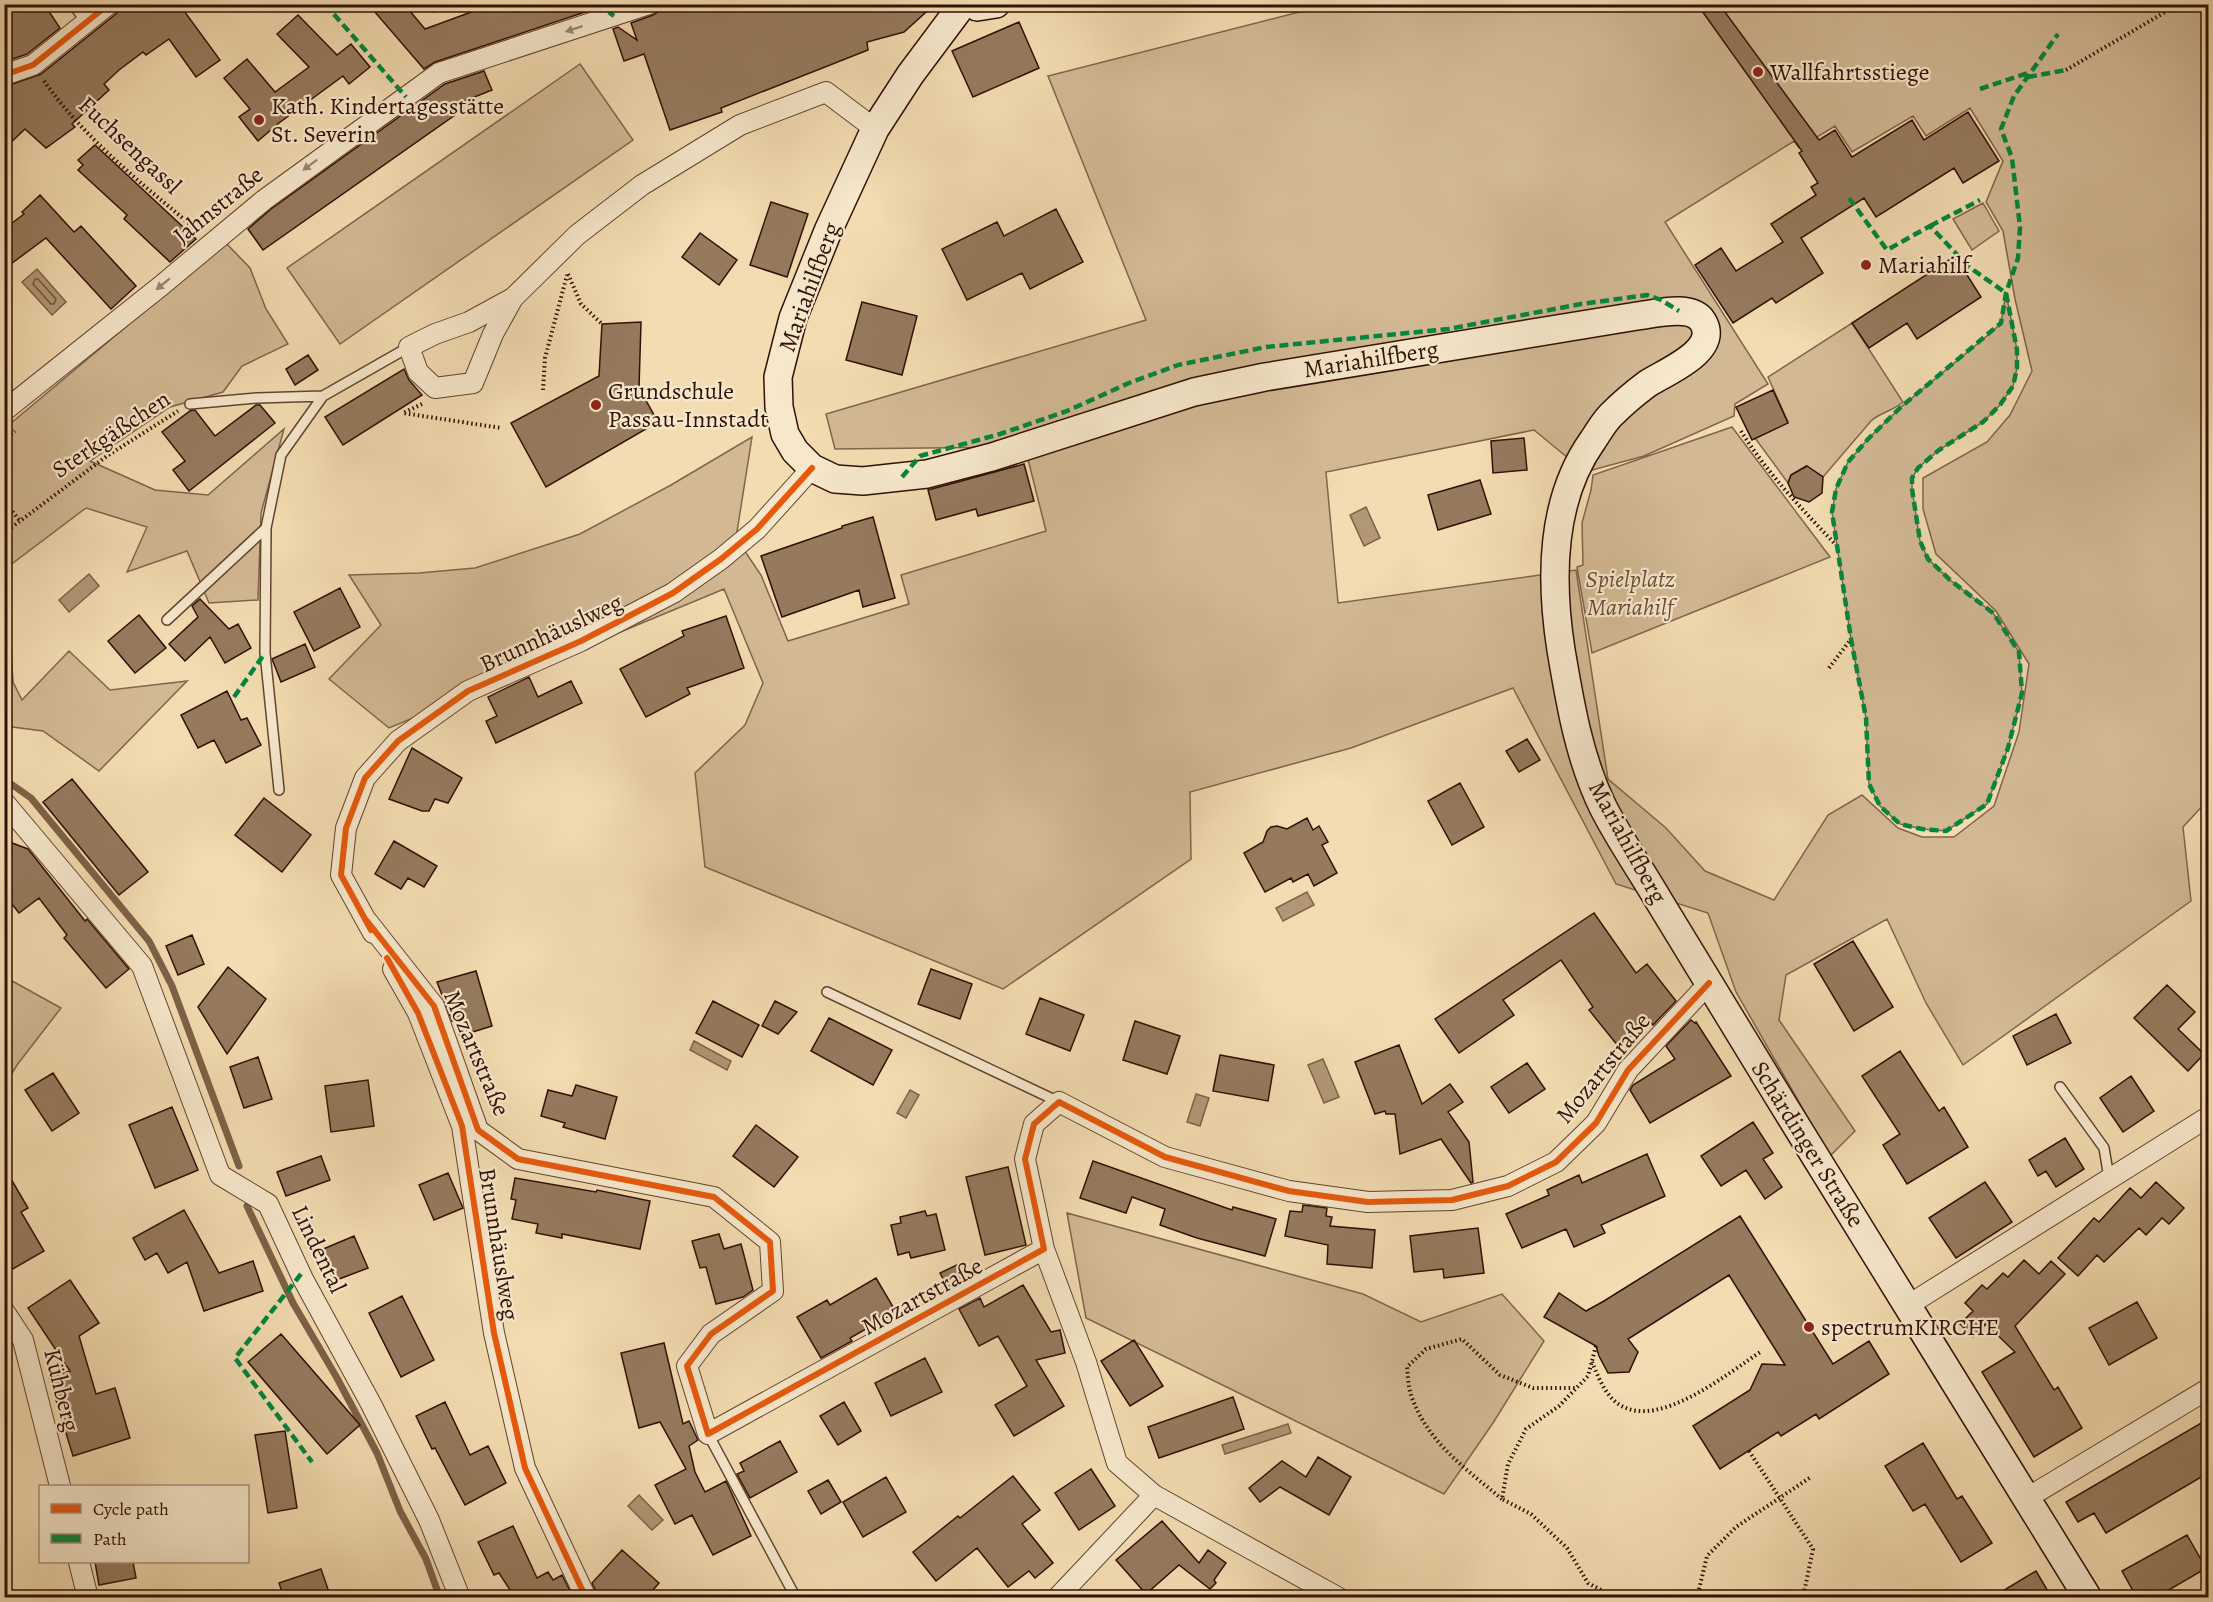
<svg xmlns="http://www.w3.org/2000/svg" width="2213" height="1602" viewBox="0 0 2213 1602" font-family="Alegreya,serif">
<rect width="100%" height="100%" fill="#f3dcb1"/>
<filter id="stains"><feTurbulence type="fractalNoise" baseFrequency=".00333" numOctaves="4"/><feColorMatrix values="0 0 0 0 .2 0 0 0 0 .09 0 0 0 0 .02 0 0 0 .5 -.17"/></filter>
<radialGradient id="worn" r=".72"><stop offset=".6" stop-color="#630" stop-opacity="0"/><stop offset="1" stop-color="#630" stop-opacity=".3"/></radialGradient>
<!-- green -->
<path fill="#d2b994" stroke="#82644c" stroke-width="1.5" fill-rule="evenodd" d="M1327,5H2208V800L2183,827L2191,901L1963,1065L1926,1003L1887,919L1786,975L1779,1020L1855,1131L1830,1156L1736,992L1708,913L1616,884L1513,688L1351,748L1190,792L1191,859L1003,989L705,867L695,773L745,725L763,683L724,589L389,728L329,679L381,625L349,575L419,573L475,568L580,534L671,485L752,437L736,538L761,575L788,641L909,604L901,575L1046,531L1025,447L835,449L826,414L1146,320L1048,76ZM1970,108L2003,161L1986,202L2003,231L2015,299L2032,371L2010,415L1987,442L1923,478V509L1936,554L1996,611L2029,664L2019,732L1994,806L1954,837H1922L1898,828L1862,795L1828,815L1774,900L1705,871L1666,828L1608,779L1576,570L1338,603L1326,472L1534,430L1585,472L1644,456L1734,416L1735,404L1768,384L1665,222L1794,141L1799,148L1835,126L1852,152L1913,116L1926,136Z
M580,64L633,140L340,344L287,268Z
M1983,203L1999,231L1972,250L1953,219Z
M226,243L250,268L266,309L288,344L242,366L223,392L170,407L90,461L155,490L208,495L284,429L261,513L258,600L209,603L187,551L127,572L147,527L86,508L5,569L4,429Z
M2006,293L2017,350V368L2013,386L2000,405L1983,422L1939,450L1918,468L1912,478V489L1920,541L1928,559L1950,580L1993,613L2019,652L2022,693L2008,748L1987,804L1946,831L1922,829L1900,824L1880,806L1869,784L1866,718L1851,639L1832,512L1836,489L1848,462L1868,439L1901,407L1994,330L2001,323Z
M1852,323L1903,402C1893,411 1881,412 1871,421L1823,477L1806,466L1791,475L1788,483L1755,438L1788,422L1768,377Z
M1732,427L1830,557L1592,653L1577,567L1583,565L1582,523L1591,490L1593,475Z
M4,645L11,648L13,682L22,700L69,651L110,690L187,681L99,771L43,731L5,726Z
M5,977L61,1008L17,1065L5,1085Z
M1067,1213L1363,1294L1421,1322L1502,1294L1544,1341L1493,1423L1444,1494L1086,1318Z"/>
<!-- water -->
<path fill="#b19776" stroke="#7e6148" stroke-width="1.5" d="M37,269L66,302L52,315L22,282Z
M1366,507L1380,538L1364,546L1350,515Z
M89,574L99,586L69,612L59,600Z
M1307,892L1314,905L1283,921L1276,908Z
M694,1041L731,1061L727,1070L690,1050Z
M1323,1059L1339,1097L1324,1103L1308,1065Z
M910,1090L919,1095L906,1118L897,1113Z
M1196,1094L1209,1098L1200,1126L1187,1122Z
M1288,1424L1291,1433L1225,1454L1222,1445Z
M639,1495L663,1520L652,1530L628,1506Z"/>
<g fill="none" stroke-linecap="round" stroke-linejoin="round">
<!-- shore -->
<path stroke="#71543d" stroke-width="1.5" d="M35,279H38L56,299L54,304H51L33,284Z"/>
<!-- stream -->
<path stroke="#7e6148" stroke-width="7" d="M4,779L31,798L149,941L172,986L239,1166
M247,1206L293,1303L337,1378L377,1453L400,1511L426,1559L440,1598"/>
</g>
<!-- building -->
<path fill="#967a5e" stroke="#311004" stroke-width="1.5" d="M4,4H44L60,28L27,54L4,62Z
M121,4H179L220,60L196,77L169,39L146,55L143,52L119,70L104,84L109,90L72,124L75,127L46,148L25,129L4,149V87L41,74L117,13Z
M368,4H404L425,29L493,4H516L518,12L541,4H609L435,62L424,69Z
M661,4H935L904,32L867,42L868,50L721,108L722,112L670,130L644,54L624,61L613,29L618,27L637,40L631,23L653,15L658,12Z
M1697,4H1719L1819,140L1835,130L1852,157L1912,120L1924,140L1968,112L1999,161L1963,183L1954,168L1876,217L1864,198L1801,238L1823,273L1776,303L1772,298L1733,323L1695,265L1721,248L1736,271L1783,242L1771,224L1816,195L1811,187L1818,183L1799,153L1802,151Z
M298,15L337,55L351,44L370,67L349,84L343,76L279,123L258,141L239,117L250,109L224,78L247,59L275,92L309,67L277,34Z
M1019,22L1039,68L973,97L952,51Z
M484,71L492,90L449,107L455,115L263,250L248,229L271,209L445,84Z
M95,145L196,239L170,262L124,219L127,215L78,170L83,165L78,160Z
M40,195L74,232L81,226L136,286L111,309L46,238L4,269V229L24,214L22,212Z
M771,202L808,214L787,277L750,265Z
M1056,209L1083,262L1030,289L1022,273L967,300L942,249L997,222L1004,236Z
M700,233L737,260L719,285L682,257Z
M1955,256L1981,297L1917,339L1907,323L1869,348L1852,323Z
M862,302L917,316L902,375L846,360Z
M641,322L639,388L658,422L546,487L511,423L599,376L602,324Z
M308,355L318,370L295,385L286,369Z
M404,369L409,380L422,395L343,445L325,417Z
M1773,390L1788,423L1752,440L1736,407Z
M256,405H260L275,423L189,491L173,470L185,461L162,432L190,411L195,410L215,436Z
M1524,438L1527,470L1493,473L1491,441Z
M1024,464L1034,501L978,516L976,509L936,520L928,490Z
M1807,466L1823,477L1822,493L1809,502L1794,497L1788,483L1791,475Z
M1480,480L1491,514L1438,530L1428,495Z
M873,517L895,598L863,607L859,590L782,617L761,556L842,528V526Z
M340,588L360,627L314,651L294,612Z
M200,599L229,629L238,624L251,648L225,663L210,637L185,661L169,644L198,617L192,606Z
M139,615L166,648L135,673L108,641Z
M726,616L744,668L687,688L690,694L646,717L620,669L684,636L682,631Z
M305,644L315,667L281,682L272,659Z
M529,677L538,697L571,681L582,703L496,743L486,721L497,716L488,697Z
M227,691L241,720L247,718L261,745L226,763L214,740L198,748L181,715Z
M1527,739L1540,760L1519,772L1506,751Z
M412,748L462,778L448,803L435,799L429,811H422L389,799Z
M72,779L148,872L119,895L43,802Z
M1460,783L1484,827L1452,845L1428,801Z
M264,798L311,835L282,872L235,835Z
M1307,818L1313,830L1319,826L1328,842L1322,845L1337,873L1314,886L1308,874L1293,882L1291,878L1265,892L1244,853L1263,842L1267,831L1271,827L1277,826L1287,829Z
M4,840L28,849L85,921L87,919L129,969L106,988L64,938L67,935L39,898L19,913L4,894Z
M394,841L437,866L424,887L408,878L401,889L375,874Z
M1594,913L1636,973L1647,964L1676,1001L1653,1025L1650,1021L1618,1046L1589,1010L1593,1007L1561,960L1503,1000L1514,1015L1459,1053L1435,1019Z
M192,935L204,964L178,975L166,946Z
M1853,941L1893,1007L1854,1031L1814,964Z
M228,967L266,999L227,1054L198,1007Z
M931,969L972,984L960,1019L918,1004Z
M476,971L492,1026L460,1036L455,1020L452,1021L437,982Z
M2167,985L2195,1012L2178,1029L2204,1054L2188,1071L2134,1018Z
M1040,998L1084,1015L1070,1051L1026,1034Z
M713,1001L759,1025L742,1057L696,1033Z
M775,1001L797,1012L778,1034L762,1026Z
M2056,1014L2071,1043L2027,1065L2013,1036Z
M829,1018L892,1050L873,1085L811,1051Z
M1691,1020L1695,1023L1696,1022L1731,1076L1650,1123L1630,1090L1633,1085L1675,1059L1666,1046Z
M1135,1021L1180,1036L1167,1074L1123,1060Z
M1399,1045L1422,1104L1450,1084L1463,1102L1448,1112L1469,1142L1473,1182L1471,1183L1441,1139L1400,1154L1395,1114H1386L1385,1111L1375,1114L1355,1062Z
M1900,1051L1939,1111L1944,1107L1968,1147L1907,1184L1883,1145L1900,1134L1862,1076Z
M1220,1055L1274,1065L1268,1101L1213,1091Z
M258,1057L272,1099L244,1108L230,1067Z
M1527,1063L1545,1089L1509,1113L1491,1087Z
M53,1073L79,1113L52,1131L25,1090Z
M2131,1076L2154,1111L2123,1132L2100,1098Z
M368,1080L374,1126L331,1132L325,1086Z
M576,1085L617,1097L605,1139L563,1127L565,1123L541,1116L548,1090L572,1096Z
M172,1107L198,1170L155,1188L129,1125Z
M1753,1122L1773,1153L1763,1159L1782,1187L1765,1199L1746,1170L1721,1186L1701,1156Z
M756,1125L798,1157L774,1187L733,1156Z
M2065,1138L2084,1169L2056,1187L2046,1171L2038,1176L2029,1160Z
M1647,1154L1665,1196L1601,1225L1605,1233L1574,1247L1566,1229L1522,1248L1506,1214L1549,1195L1547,1190L1579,1175L1582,1183Z
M321,1156L330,1180L286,1196L277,1172Z
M1093,1161L1232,1210L1233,1207L1276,1219L1265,1256L1197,1238L1160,1225L1165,1209L1132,1197L1126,1213L1080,1198Z
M4,1167L28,1208L21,1212L44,1251L4,1274Z
M1008,1167L1026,1245L985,1255L966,1177Z
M448,1173L463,1208L434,1220L419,1185Z
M515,1178L596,1192L597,1190L650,1201L640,1249L562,1234V1238L536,1233L538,1224L512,1219L516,1200L511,1199Z
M1985,1182L2012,1222L1956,1258L1929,1218Z
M2156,1182L2184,1208L2169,1224L2162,1218L2146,1235L2139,1228L2104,1262L2097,1255L2078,1276L2058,1258L2094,1218L2099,1222L2130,1188L2141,1198Z
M1303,1205L1327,1208L1326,1216L1332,1217L1330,1226L1375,1230L1372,1268L1327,1264L1328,1245L1285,1236L1290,1211L1302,1212Z
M184,1210L219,1273L253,1261L263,1291L204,1311L187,1262L168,1273L157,1253L145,1260L133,1238Z
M925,1211L927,1216L936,1214L945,1250L911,1258L909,1252L898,1255L891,1225L901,1223L900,1217Z
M1740,1216L1833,1364L1869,1341L1889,1374L1819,1419L1816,1414L1781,1436L1778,1432L1720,1469L1693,1426L1750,1390L1762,1364L1785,1365L1729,1275L1628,1339L1638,1352L1629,1372L1608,1373L1599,1356L1596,1346L1544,1317L1559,1293L1586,1311L1604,1301Z
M1478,1228L1484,1273L1444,1278L1443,1269L1414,1272L1410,1236Z
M719,1234L724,1249L741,1244L753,1290L743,1297L716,1304L706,1267L700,1268L692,1241Z
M354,1236L368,1268L334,1281L321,1250Z
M2024,1260L2039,1274L2051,1261L2065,1274L2015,1326L2054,1390L2058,1387L2082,1428L2034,1457L1982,1372L2015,1352L1986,1324L1973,1337L1960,1324L1973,1311L1965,1303L1982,1285L1987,1289L2003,1273L2008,1277Z
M961,1263L968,1277L948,1288L940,1273Z
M876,1278L896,1312L850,1338L852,1341L821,1358L797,1317L827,1300L830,1305Z
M70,1280L99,1323L79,1336L96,1394L115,1388L130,1438L73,1456L49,1377L70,1371L28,1308Z
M1023,1285L1051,1332L1060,1330L1065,1353L1036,1360L1064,1406L1014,1436L995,1405L1027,1386L998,1336L979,1346L959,1309L980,1298L984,1307Z
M402,1296L434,1360L401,1377L369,1313Z
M2137,1302L2157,1338L2109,1365L2089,1328Z
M281,1334L360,1425L327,1454L248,1362Z
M1134,1340L1163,1386L1130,1406L1101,1361Z
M664,1343L683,1424L689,1421L698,1440L689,1446L695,1472L705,1492L726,1481L751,1536L713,1555L692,1515L675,1524L655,1485L686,1469L660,1422L639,1428L621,1353Z
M925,1358L942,1392L891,1416L875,1383Z
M1233,1397L1244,1429L1159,1458L1148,1427Z
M445,1402L470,1455L488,1446L506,1483L465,1505L435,1448L432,1449L416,1416Z
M844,1402L861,1431L838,1445L820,1416Z
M2208,1419V1473L2106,1533L2094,1513L2078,1522L2066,1502Z
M285,1431L297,1508L268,1513L255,1435Z
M780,1441L797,1472L750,1498L737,1474L744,1471L740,1463Z
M1923,1443L1957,1499L1962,1496L1992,1543L1961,1562L1925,1504L1913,1511L1885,1466Z
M1318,1457L1351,1477L1329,1515L1280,1487L1260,1502L1249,1488L1282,1461L1306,1477Z
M1091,1469L1115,1506L1079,1530L1055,1493Z
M1013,1476L1040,1510L1022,1524L1053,1563L1035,1578L1029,1571L1008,1587L977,1548L936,1581L913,1552L958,1516L960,1518Z
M886,1477L906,1512L863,1537L843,1502Z
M828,1480L841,1502L821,1514L808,1491Z
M1162,1521L1199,1563L1208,1550L1226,1563L1214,1580L1216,1583L1210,1589L1179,1565L1146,1594L1116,1560Z
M513,1526L537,1578L548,1572L553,1580L562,1575L571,1593L564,1598H505L512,1593L499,1573L494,1575L478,1542Z
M2187,1535L2203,1563V1570L2155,1598H2137L2122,1571Z
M622,1550L659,1583L646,1598H604L595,1589L592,1583Z
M95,1562H133L136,1578L99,1585Z
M321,1569L331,1598H284L279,1583Z
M2036,1571L2052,1598H1991Z"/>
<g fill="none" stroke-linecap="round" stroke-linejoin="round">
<defs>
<path id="lane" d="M73,4L86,22
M190,404L257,398L323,396
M167,620L266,528
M279,790L265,653L266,528L281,455L323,396L409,347
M827,992L1059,1102
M2060,1087L2104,1148L2109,1178
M708,1434L796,1598"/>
<path id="street" d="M4,75L33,65L109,4
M513,298L493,334L473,383L435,388L418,372L409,347L435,334L469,322L513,298L577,235L642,185L740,125L826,92L875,129
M4,411L162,285L264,200L439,73L649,4
M4,802L142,966L220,1175L268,1204L303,1279L371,1404L429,1520L460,1598
M367,921L434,1006L478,1130L518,1159L714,1197L770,1242L773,1291L711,1334L687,1366L708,1434L1044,1249L1025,1159L1034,1124L1059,1102L1165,1157L1289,1191L1368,1202L1452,1200L1508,1186L1556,1162L1596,1123L1628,1070L1709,983
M373,933L341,875L346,828L365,778L398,741L468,691L581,641L673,593L721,559L757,529L812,468
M393,969L418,1013L462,1126L494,1333L525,1468L586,1598
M1044,1249L1086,1362L1117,1463L1154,1495L1057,1598
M1907,1306L2208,1117
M4,1311L23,1340L60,1486
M1154,1495L1339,1598
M2027,1498L2208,1389
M79,1562L88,1598"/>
<path id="secondary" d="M963,4L910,75L875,129L828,231L793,318L778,377L779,407L785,434L795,451L812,468L835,479L863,481L927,474L992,457L1194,392L1265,377L1637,316C1655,314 1692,303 1703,322C1720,351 1665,372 1647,384C1635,393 1622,404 1611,415C1604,422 1599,431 1593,440C1550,500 1550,579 1561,650C1570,703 1579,758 1603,807C1619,839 1641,870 1659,901C1700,967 1740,1034 1781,1101C1883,1267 1986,1432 2088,1598
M973,4L977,7L996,4"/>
</defs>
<!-- lane casing -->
<use href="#lane" stroke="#62432f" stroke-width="12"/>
<!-- street casing -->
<use href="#street" stroke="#62432f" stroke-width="22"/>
<!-- secondary casing -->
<use href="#secondary" stroke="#311004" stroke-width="30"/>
<!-- path -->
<path stroke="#311004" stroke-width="4" stroke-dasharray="1.5 3" stroke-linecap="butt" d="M2066,70L2179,4
M44,81C85,139 142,184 197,230
M568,274L581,304L602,324
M543,390L545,358L567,275
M422,404L403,413L501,428
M1741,431C1767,473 1802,509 1836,545
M4,440L15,431
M4,501L20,521
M4,533L107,456L178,411
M1829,668L1851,639
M1596,1346L1588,1376L1559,1406L1526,1429L1508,1464L1502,1499L1531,1514L1567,1548L1588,1583L1616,1598
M1592,1362C1598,1376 1605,1396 1620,1405C1660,1430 1729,1372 1762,1351
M1749,1451L1813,1549L1803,1598
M1502,1499C1466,1469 1427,1442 1411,1395C1408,1386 1408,1375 1407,1367L1426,1349L1462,1339L1500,1375L1533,1388H1576
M1697,1598L1707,1556L1736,1527L1811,1477"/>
<!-- lane -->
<use href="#lane" stroke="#f7e8cc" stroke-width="9"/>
<!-- street -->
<use href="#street" stroke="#f7e8cc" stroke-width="20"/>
<!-- secondary -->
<use href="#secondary" stroke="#f7e8cc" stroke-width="27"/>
<!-- quiet -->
<path stroke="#00873e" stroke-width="4.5" stroke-dasharray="9 4.5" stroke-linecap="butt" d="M325,4L406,97
M423,4L430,12L454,4
M598,4L614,16
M2028,77L2066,70
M1980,89L2031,72
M1849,198L1887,250L1930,226L1969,267L2006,293L2017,350V368L2013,386L2000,405L1983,422L1939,450L1918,468L1912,478V489L1920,541L1928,559L1950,580L1993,613L2019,652L2022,693L2008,748L1987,804L1946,831L1922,829L1900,824L1880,806L1869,784L1866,718L1851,639L1832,512L1836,489L1848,462L1868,439L1901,407L2001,323L2006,293L2018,258L2020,227L2012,158L2001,129L2014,96L2058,34
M1930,226L1980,200
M902,477L920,456L1000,434L1067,411L1129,383L1178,365L1266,347L1448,329L1581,304L1647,295L1661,300L1679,311
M234,697L265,653
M301,1274L235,1358L312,1462"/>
<defs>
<path id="cycleway" d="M4,75L33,65L109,4
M367,921L434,1006L478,1130L518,1159L714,1197L770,1242L773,1291L711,1334L687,1366L708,1434L1044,1249L1025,1159L1034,1124L1059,1102L1165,1157L1289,1191L1368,1202L1452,1200L1508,1186L1556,1162L1596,1123L1628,1070L1709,983
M371,930L341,875L346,828L365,778L398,741L468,691L581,641L673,593L721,559L757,529L812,468
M387,958L418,1013L462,1126L494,1333L525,1468L586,1598"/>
</defs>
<!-- cycleway casing -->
<use href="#cycleway" stroke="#f7e8cc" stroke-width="10"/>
<!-- cycleway -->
<use href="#cycleway" stroke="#e8590c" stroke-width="6"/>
</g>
<!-- one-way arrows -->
<defs><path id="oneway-solid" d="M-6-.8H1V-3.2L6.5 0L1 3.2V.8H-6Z" transform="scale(1.5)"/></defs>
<g fill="#9e8772">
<use href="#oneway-solid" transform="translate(574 29) rotate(162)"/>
<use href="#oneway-solid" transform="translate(310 165) rotate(143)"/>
<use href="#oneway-solid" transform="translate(163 284) rotate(141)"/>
</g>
<!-- markers -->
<g fill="#8f2418" stroke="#f7e8cc" stroke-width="2">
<circle cx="1758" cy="72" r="6"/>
<circle cx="259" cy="120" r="6"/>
<circle cx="1866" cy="265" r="6"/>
<circle cx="596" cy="405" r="6"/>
<circle cx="1809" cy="1327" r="6"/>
</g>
<g text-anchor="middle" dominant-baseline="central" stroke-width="4.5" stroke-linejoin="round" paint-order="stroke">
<!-- poi labels -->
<g font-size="24" fill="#311004" stroke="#f7e8cc" text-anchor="start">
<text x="1770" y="72">Wallfahrtsstiege</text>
<text x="271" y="106">Kath. Kindertagesstätte<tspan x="271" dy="28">St. Severin</tspan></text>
<text x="1878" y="265">Mariahilf</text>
<text x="608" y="391">Grundschule<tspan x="608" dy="28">Passau-Innstadt</tspan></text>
<text x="1821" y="1327">spectrumKIRCHE</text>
</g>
<!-- street labels -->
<g font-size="24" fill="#311004" stroke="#f7e8cc">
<text transform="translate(130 145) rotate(43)">Fuchsengassl</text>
<text transform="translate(218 205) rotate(-39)">Jahnstraße</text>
<text transform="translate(809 287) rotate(-70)">Mariahilfberg</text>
<text transform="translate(1371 359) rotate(-9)">Mariahilfberg</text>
<text transform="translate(111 434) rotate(-34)">Sterkgäßchen</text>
<text transform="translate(551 633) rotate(-25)">Brunnhäuslweg</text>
<text transform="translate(1628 842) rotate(61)">Mariahilfberg</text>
<text transform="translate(477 1053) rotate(67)">Mozartstraße</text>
<text transform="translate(1603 1068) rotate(-51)">Mozartstraße</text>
<text transform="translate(1808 1144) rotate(58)">Schärdinger Straße</text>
<text transform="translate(499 1244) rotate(81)">Brunnhäuslweg</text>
<text transform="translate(319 1249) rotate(64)">Lindental</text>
<text transform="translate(922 1296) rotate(-29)">Mozartstraße</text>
<text transform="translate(62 1390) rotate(76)">Kühberg</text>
</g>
<!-- park labels -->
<g font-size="24" font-style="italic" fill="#694b36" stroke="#f7e8cc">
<text x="1630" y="579">Spielplatz<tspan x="1630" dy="28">Mariahilf</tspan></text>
</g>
</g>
<!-- margin -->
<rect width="2213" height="1602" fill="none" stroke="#f3dcb1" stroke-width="24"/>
<rect x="6" y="6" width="2201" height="1590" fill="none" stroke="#311004" stroke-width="3"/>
<rect x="12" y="12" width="2189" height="1578" fill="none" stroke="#311004" stroke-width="1.5"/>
<!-- legend -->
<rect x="39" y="1485" width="210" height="78" fill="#f7e8cc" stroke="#a8927c" stroke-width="1.5"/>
<rect x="51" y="1504" width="30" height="9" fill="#e8590c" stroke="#a8927c" stroke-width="1.5"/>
<text x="93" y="1515" font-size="18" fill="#311004">Cycle path</text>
<rect x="51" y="1534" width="30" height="9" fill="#00873e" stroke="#a8927c" stroke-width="1.5"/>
<text x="93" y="1545" font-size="18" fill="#311004">Path</text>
<rect width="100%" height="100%" filter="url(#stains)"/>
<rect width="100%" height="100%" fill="url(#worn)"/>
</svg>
